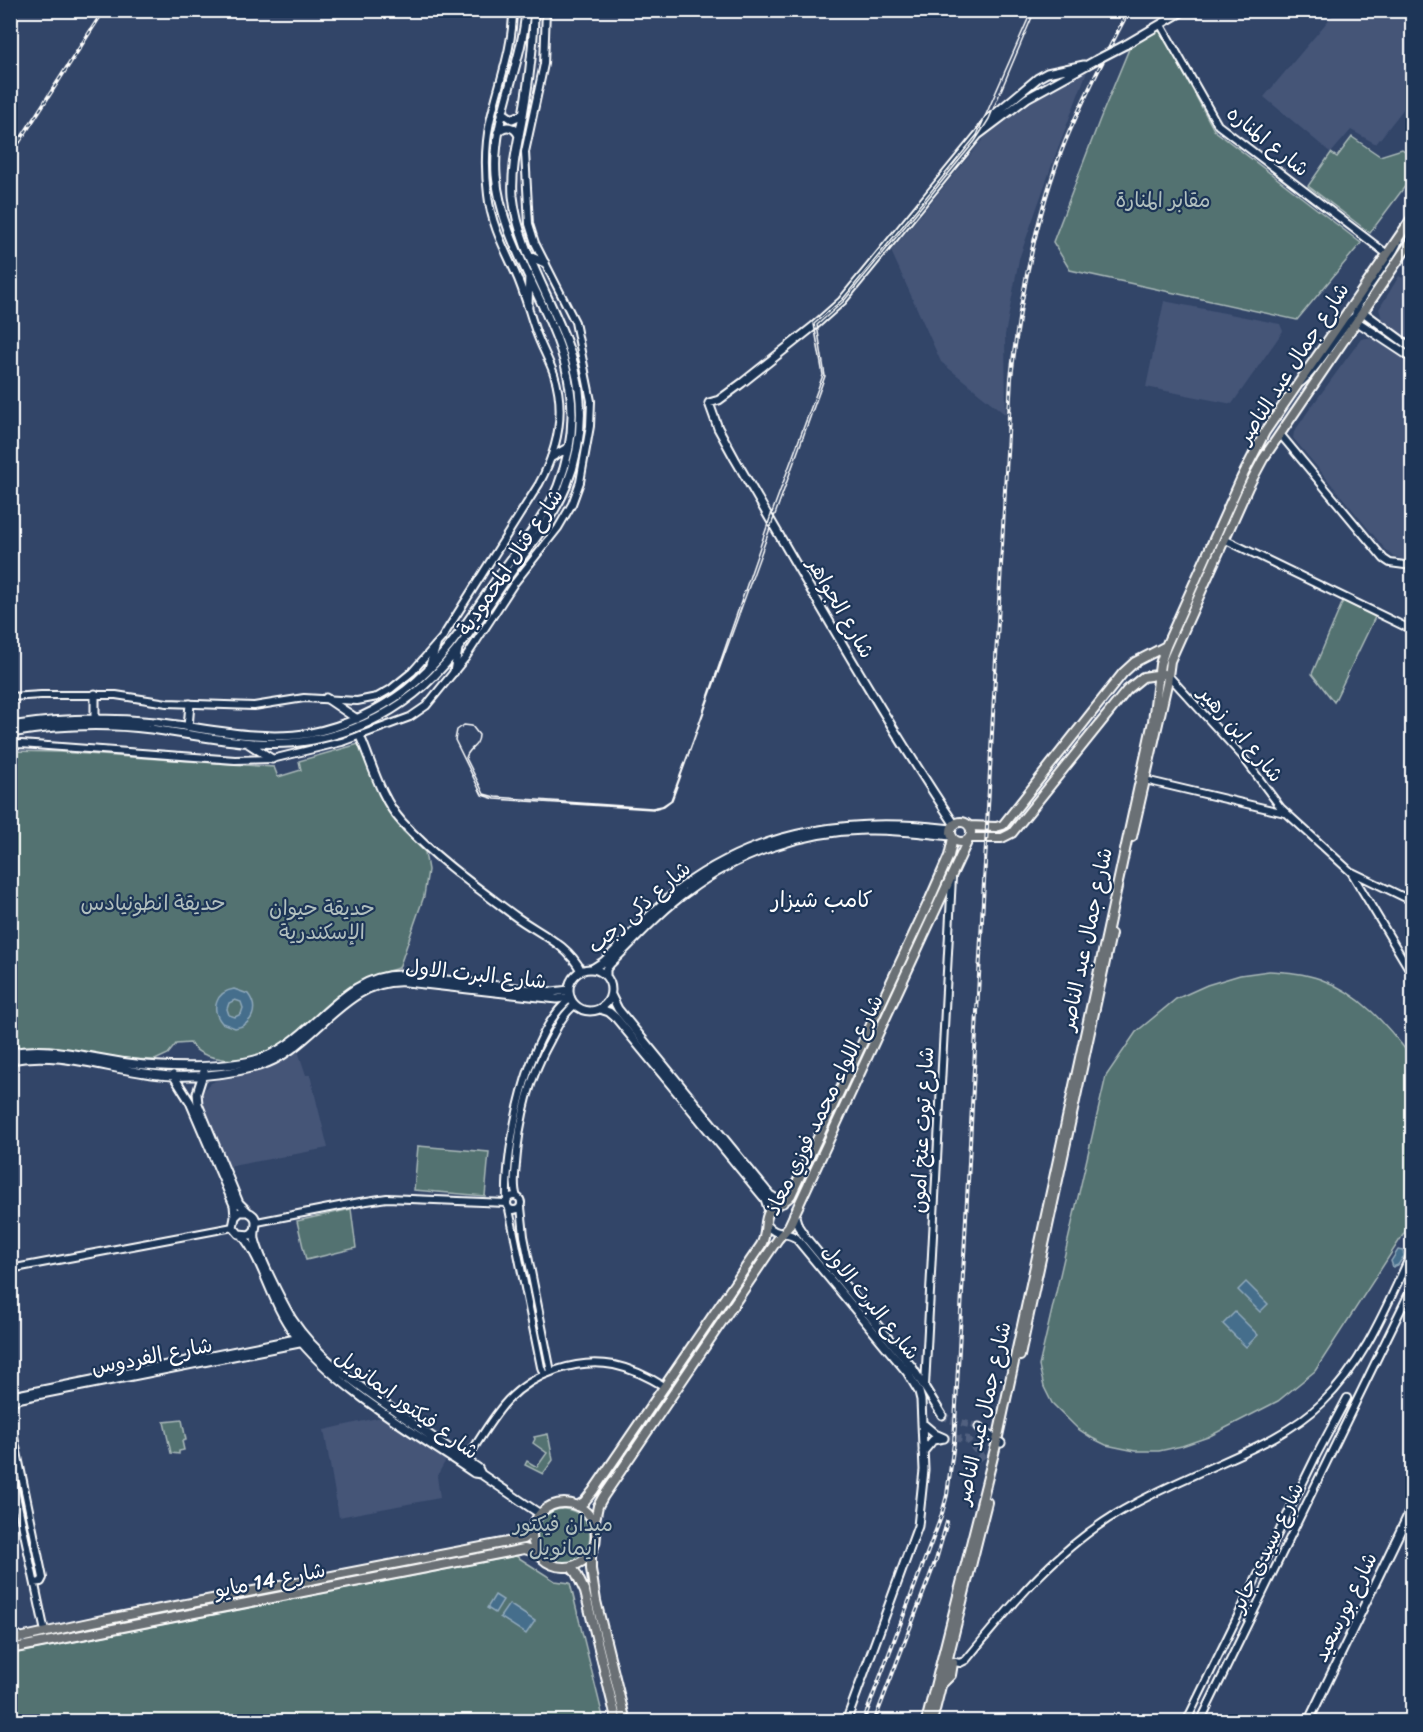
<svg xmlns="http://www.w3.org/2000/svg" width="1423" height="1732" viewBox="0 0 1423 1732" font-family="Sriracha,'Playpen Sans Arabic',sans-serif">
<rect width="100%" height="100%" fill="#324568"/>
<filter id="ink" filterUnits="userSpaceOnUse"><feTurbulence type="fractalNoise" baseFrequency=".0167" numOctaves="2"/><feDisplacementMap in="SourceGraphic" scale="12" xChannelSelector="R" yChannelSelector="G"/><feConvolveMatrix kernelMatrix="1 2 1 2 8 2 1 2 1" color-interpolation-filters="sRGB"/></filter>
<g filter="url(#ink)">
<!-- built -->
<path fill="#445477" d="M1337,10L1412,11V98L1376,144L1351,130L1331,153L1264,97Z
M1089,66L1054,159L1019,259L1005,335L1006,415L941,362L891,251L985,137L1046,91Z
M1412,258V343L1383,323L1379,309L1399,276L1402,278L1407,270L1405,269Z
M1164,301L1280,324L1283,331L1232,404L1146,387Z
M1366,338H1373L1412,365V561L1393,557L1385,549L1293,438L1294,432L1309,410L1361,339Z
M298,1051L306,1075H310L328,1148L227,1167L202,1103L203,1092L208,1085L215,1081L269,1067Z
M386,1416L446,1460L437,1476L440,1498L339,1517L324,1430Z"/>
<!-- green -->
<path fill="#537271" stroke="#a9b8b8" stroke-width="1.5" d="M1160,29L1214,130L1361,243L1297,320L1070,270L1053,242L1100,119L1129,49L1138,39Z
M1352,137L1380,156L1402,149L1412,156V177L1370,233L1308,186L1331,153L1337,157Z
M1343,601L1375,617L1334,702L1312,674Z
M359,744L387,809L403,831L425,852L428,870L424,896L399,968C376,973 355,984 336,997C322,1007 311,1020 299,1032C278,1051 245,1064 217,1058C206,1056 197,1053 190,1043L176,1044L168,1054L155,1060L129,1059L49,1046L11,1048L10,751L58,752L274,767L278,777L301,770L299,761Z
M1269,971C1286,972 1304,973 1320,979C1360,993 1388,1026 1412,1058V1221L1315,1371L1278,1401L1208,1437L1182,1446L1159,1451H1135L1106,1445L1092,1438L1078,1429L1052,1403L1044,1387L1039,1366L1106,1076L1136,1032L1176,999L1207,985L1240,975Z
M418,1146L489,1152L485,1196L414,1190Z
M351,1209L356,1248L306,1260L297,1221Z
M182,1420L186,1440L182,1441L184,1450L179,1451V1454L171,1453L164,1422Z
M548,1434L553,1460L543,1474L525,1465L527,1461L537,1467L547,1453L533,1443L535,1439L534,1437Z
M536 1536a27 27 0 1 1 54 0a27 27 0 1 1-54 0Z
M516,1556L555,1581L570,1583L604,1721L11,1722V1654Z"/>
<!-- water -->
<path fill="#446e8c" stroke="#8fa8ba" stroke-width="1.5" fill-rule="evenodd" d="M234,989L248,994C259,1008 253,1025 235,1028L222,1023C210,1009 216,992 234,989ZM235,1000L241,1002L243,1008L241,1014L235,1017L229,1015L227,1009L229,1003Z
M1398,1250L1403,1251L1404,1256L1398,1265L1393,1267L1391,1261Z
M1246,1282L1268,1304L1260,1312L1238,1290Z
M1235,1312L1258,1335L1246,1347L1223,1324Z
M495,1595L503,1600L495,1613L487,1608Z
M509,1604L535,1621L526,1634L500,1617Z"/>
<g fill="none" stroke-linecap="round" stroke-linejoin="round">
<!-- secondary-tunnel -->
<path stroke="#51617f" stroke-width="7" stroke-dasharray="7 3.5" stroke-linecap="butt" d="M942,1415L951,1420L979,1427
M944,1438L967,1439L985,1461"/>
<defs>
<path id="tertiary" d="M1161,25L1218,125L1387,254
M1280,434L1384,559L1390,563L1412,566
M1224,539L1412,630
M1168,675L1243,757L1281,808L1351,872L1412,974
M10,697L41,695H116L167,703L254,706L304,698L357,701L377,697L391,689L412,672L442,638L539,484C558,449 566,412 554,374C549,360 541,346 536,332C529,312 524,291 515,272C503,246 491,223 488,195C485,171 485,145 490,122C498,84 513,50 513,10
M10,745L21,744L235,760L272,759L342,742L410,717L426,706L466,657L513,585L558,528L572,504L580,482L590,426L591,401L575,322L535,243L529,224L525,152L544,64L546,10
M1145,780L1285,813
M1352,872L1412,901
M507 1203a7 7 0 1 1 14 0a7 7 0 1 1-14 0Z
M517,1197C513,1187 515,1175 516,1164C519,1120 529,1078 551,1039C557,1027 564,1013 575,1005
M507,1201C505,1148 527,1032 571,998
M521,1207L524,1236L551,1372
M509,1209L541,1367L544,1375
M257,1222L360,1202L387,1198L506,1203
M10,1269L233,1227
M925,1386L952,877
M10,1396L298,1338
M10,1403L19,1399L302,1343
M10,1418L43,1578L41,1582L35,1583
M466,1461C479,1440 492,1417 508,1400C534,1373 578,1358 614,1365C633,1369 649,1377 665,1387
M10,1467L45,1632
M950,1661L960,1663L966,1660C1012,1604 1059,1546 1123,1510C1146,1497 1171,1485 1196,1474C1239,1454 1287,1437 1322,1403C1365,1362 1387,1305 1412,1252
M1186,1722L1316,1456L1347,1398
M1200,1722L1412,1287"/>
<path id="secondary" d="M1125,45L1185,10
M502,112L512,119L523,114
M498,132C505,124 515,126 519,136
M979,134L989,119L1038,78L1047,73L1084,65
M1398,241C1390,264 1351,299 1356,321L1412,358
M529,256L545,263
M528,306L529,275
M1301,382C1321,366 1344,317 1363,312L1412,348
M552,457L569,447
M429,668L436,646
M454,672L458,649
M95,694V718
M326,698L357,719
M10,726C59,718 107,717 155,722C207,728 259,742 311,733C345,726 378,711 406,690C446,659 472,614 501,573C521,545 545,518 558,486C570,455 575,421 570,389C560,313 502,252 496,175C492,118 522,67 526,10
M188,727L190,704
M10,733C56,725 104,723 151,729C205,736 259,750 313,740C350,733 385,717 414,694C455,662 482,613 512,571C531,544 553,518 566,487C578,457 583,423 579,390C570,321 520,264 513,196C511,169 518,142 523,115C529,80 534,46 534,10
M360,736C372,764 381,799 402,822C435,858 476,887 515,916C538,933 568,944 581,971
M249,744L272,759
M955,825C876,707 807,582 735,459L718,428L709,403L719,400L742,383L814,326L842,301L978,135L1027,98L1096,60
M569 990a21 21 0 1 1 42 0a21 21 0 1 1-42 0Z
M592,969L603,962C629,938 653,909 682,887C762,828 855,817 952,829
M606,976V969L610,964C635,940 659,912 687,892C737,854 802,831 865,830C894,829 923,833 952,836
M611,995L618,1009L770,1195L783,1203
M600,1009L609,1012L616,1018L765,1199L769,1211
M10,1053C50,1045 89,1058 128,1063C165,1068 220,1069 255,1060C311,1046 340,973 402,975L552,992L569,990
M10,1060C65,1049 119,1074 173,1076C200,1077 233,1073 259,1066C314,1050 344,977 406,982L557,999L570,997
M204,1071L197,1093L198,1104L239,1203L248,1212
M173,1075L190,1102L234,1205L235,1217
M794,1213L798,1226L806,1238L912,1367L942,1415
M767,1225C775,1236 786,1231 796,1238L907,1372L919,1392L921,1400L924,1470L918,1526L846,1722
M255,1230L250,1235L239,1234L233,1227L235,1217L240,1212H248C262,1218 253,1228 255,1239C259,1257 282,1302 292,1319C318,1359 359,1386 398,1413C425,1432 451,1450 478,1468L481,1474
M242,1235C264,1261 271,1303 294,1333C336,1389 416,1433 474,1473L481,1474L540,1514
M922,1423L935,1434L944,1438
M979,1427L1001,1443
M923,1452L933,1440L944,1438
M10,1631L23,1638
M1308,1722L1412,1507"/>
<path id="primary" d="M951 832a10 10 0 1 1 20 0a10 10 0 1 1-20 0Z
M969,826L996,827L1003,825L1123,673L1135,662L1166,646
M1132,837L1167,684L1170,661L1248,487L1263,459L1412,240
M969,838H1002L1012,833L1127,690L1143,677L1163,674
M1020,1356L1111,934
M532 1535a32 32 0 1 1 64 0a32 32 0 1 1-64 0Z
M577,1506L584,1502L593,1491L761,1245C768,1233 763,1222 769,1212C774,1203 785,1204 791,1195L930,899L949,856L953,838
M594,1525L598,1506L603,1497L778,1239L789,1226L968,840
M591,1553V1569L596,1601L626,1722
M571,1567L576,1573L585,1592L617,1722
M10,1640L93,1622L523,1539L532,1531
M10,1649L524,1549L536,1552
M940,1686L951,1675L953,1663
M926,1722L997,1441L1153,721L1160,664L1166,646L1242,477L1265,432L1412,218
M932,1722L987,1502"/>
</defs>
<!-- tertiary casing -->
<use href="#tertiary" stroke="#fff" stroke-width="10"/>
<!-- secondary casing -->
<use href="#secondary" stroke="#fff" stroke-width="11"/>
<!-- primary casing -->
<use href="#primary" stroke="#fff" stroke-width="12"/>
<!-- tertiary -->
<use href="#tertiary" stroke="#1d3557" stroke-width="6"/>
<!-- secondary -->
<use href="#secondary" stroke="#1d3557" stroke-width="7"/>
<!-- primary -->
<use href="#primary" stroke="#6a7074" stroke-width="8"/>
<!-- tram -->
<path stroke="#fff" stroke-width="1.5" d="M1032,10L977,135L842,300L814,324L823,375L770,518L693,741L671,800L662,806L652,808L495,797L484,794L466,758C468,748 479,747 479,735L472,726L464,725L457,730L455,740L482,795L495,799L653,809L664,806L672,800L825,376L817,325L843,302L975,141L989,119L1035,10"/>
<defs>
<path id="rail" d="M10,156L104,10
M863,1722L941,1517L947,1495L954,1442L1011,378C1020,298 1035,217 1065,142C1084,97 1106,54 1129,10
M874,1722L936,1560L947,1522"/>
</defs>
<!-- rail casing -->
<use href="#rail" stroke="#fff" stroke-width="4"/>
<!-- rail -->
<use href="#rail" stroke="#1d3557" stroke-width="1.5" stroke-dasharray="4.5" stroke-linecap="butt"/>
<defs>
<path id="secondary-bridge" d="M1096,60L1125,45"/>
</defs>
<!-- secondary-bridge casing -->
<use href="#secondary-bridge" stroke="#fff" stroke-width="11" stroke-linecap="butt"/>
<!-- secondary-bridge -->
<use href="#secondary-bridge" stroke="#1d3557" stroke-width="7"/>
</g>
</g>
<g text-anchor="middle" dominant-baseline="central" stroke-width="4.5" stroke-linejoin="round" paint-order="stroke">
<!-- street labels -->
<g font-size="21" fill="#fff" stroke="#1d3557">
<text transform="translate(1268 141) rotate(39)">شارع المناره</text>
<text transform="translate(1293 363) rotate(-57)">شارع جمال عبد الناصر</text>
<text transform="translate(510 562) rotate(-56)">شارع قنال المحمودية</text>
<text transform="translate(841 608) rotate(60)">شارع الجواهر</text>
<text transform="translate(1241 734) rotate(50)">شارع ابن زهير</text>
<text transform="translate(639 907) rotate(-41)">شارع ذكى رجب</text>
<text transform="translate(1086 939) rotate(-78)">شارع جمال عبد الناصر</text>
<text transform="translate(476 974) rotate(6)">شارع البرت الاول</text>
<text transform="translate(824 1105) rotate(-64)">شارع اللواء محمد فوزي معاذ</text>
<text transform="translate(922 1130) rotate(-87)">شارع توت عنخ امون</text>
<text transform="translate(871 1302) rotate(51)">شارع البرت الاول</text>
<text transform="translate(152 1356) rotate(-11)">شارع الفردوس</text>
<text transform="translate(407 1404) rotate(36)">شارع فيكتور ايمانويل</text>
<text transform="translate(983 1413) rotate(-77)">شارع جمال عبد الناصر</text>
<text transform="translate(1267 1547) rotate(-64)">شارع سيدى جابر</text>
<text transform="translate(270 1580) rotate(-11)">شارع 14 مايو</text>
<text transform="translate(1345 1607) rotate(-64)">شارع بورسعيد</text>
</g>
<!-- park labels -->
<g font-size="21" fill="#b2c0bf" stroke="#1d3557">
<text x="1163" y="200">مقابر المنارة</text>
<text x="153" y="903">حديقة انطونيادس</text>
<text x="322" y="908">حديقة حيوان<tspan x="322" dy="24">الإسكندرية</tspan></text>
<text x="563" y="1524">ميدان فيكتور<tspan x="563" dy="24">ايمانويل</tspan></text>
</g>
<!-- neighbourhood labels -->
<g font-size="22" fill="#fff" stroke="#1d3557">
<text x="822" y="899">كامب شيزار</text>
</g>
</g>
<!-- margin -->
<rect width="1423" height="1732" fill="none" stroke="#1d3557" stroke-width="36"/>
<rect x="18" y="18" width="1387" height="1696" fill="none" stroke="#fff" stroke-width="2" filter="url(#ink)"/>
</svg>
